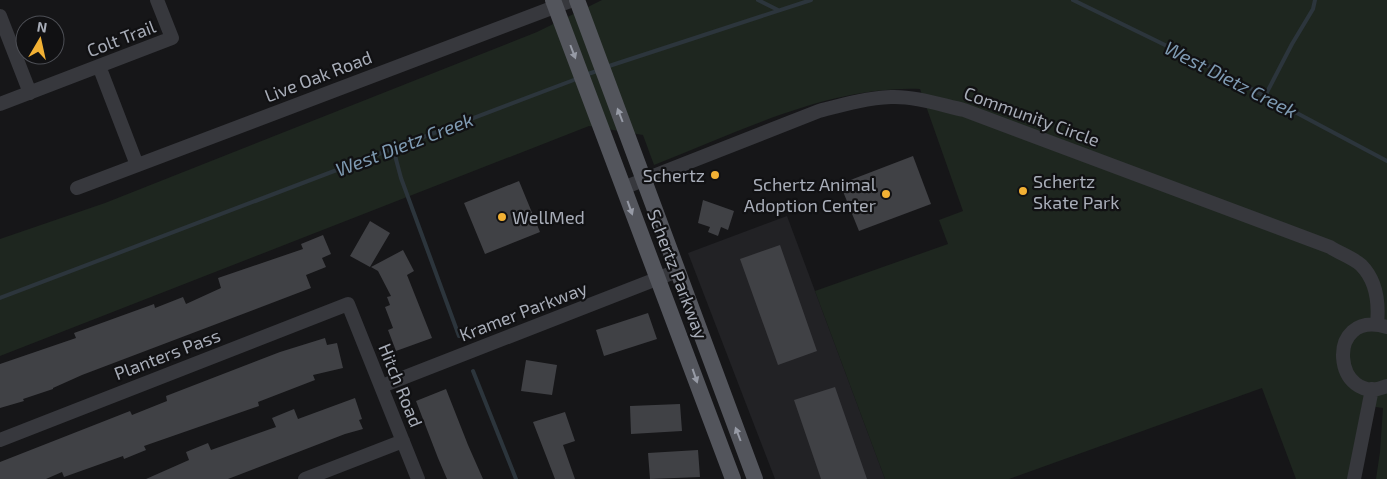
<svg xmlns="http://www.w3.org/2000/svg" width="1387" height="479" viewBox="0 0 1387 479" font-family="'Exo 2',sans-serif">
<rect width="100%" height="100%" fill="#161618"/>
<!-- built -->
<path fill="#222225" d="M787,216L885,479H775L688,253Z"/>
<!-- green -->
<path fill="#1e261f" d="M602,0H1387V479H1376L1380,452L1383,408L1362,405L1349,479H1296L1262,388L1009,479H885L815,291L948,244L939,220L963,211L920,89C827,86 740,132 654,165L643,135L589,126L0,356V239L105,203L537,32Z"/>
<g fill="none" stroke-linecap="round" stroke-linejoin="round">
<!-- stream -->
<path stroke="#2c353c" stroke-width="4" d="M758,0L778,10
M1073,0L1212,68L1387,161
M606,67L811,0
M585,75L600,70
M1265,96L1292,44L1313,9L1315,0
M393,148L401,178L459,336
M0,298L579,78
M473,371L516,479"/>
</g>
<!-- building -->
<path fill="#404145" d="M913,156L931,204L859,231L840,184Z
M519,181L540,232L485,254L464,203Z
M703,200L734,211L728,230L721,227L718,236L708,232L710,227L698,223Z
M370,221L390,233L370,267L350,256Z
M323,235L331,254L322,258L326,267L306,275L311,288L82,375L53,388V389L23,399L24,401L0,408V364L76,338L74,333L154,304L155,308L183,297L186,304L221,288L218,278L303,249L301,244Z
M780,245L817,351L778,365L740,259Z
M403,250L414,271L407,275L432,338L396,351L388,330L393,328L385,307L390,305L387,297L391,296L378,271L371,267Z
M648,313L657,339L604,356L596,330Z
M325,338L327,345L337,343L343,368L313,375L315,380L258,402L259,406L144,446L146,450L124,459L123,456L64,477L62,472L46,479H0V462L130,411L132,415L167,401L166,396L280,352Z
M526,360L557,365L552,395L521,391Z
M835,387L867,479H821L794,400Z
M446,389L468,445L483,479H447L438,458L416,401Z
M355,398L362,419L359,420L363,429L345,434L228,479H146L189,460L186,452L208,443L211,450L276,427L272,418L294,409L298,419Z
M680,404L682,431L631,434L630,406Z
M565,412L575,441L563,445L575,479H555L533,422Z
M698,450L700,477L650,479L648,453Z"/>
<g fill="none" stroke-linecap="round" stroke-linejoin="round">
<!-- minor -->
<path stroke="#37383d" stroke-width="14" d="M0,16L30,93
M99,66L137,165
M0,104L172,38L157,0
M77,188L573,0
M623,188L819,111C842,105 866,98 891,97C915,96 941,105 964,110L1330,247C1339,253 1353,258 1361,265C1377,281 1379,304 1377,324
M1387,327C1323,308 1334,409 1387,386
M382,386L677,271
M0,440L348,304L418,479
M305,479L403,441
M1354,479L1372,389"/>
<!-- major -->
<path stroke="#53555c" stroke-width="16" d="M553,0L733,479
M577,0L755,479"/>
</g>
<!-- one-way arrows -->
<defs><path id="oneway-solid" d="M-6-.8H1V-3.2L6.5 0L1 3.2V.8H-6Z" transform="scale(1.25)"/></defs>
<g fill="#979ba6">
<use href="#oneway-solid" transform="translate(573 52) rotate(69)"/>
<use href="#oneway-solid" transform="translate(620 115) rotate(-111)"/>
<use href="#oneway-solid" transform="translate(630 208) rotate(70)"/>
<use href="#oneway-solid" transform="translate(695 376) rotate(71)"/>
<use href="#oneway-solid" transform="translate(738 434) rotate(-111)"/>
</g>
<!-- markers -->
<g fill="#f2b134" stroke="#111113" stroke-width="2">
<circle cx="715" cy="175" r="5"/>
<circle cx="1023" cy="191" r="5"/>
<circle cx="886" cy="194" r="5"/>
<circle cx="502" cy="217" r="5"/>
</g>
<g text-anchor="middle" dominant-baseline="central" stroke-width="4.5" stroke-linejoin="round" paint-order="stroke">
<!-- street labels -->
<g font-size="18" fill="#a8adb8" stroke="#111113">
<text transform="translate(121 38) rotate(-21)">Colt Trail</text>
<text transform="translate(318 76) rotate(-21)">Live Oak Road</text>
<text transform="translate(1032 116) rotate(20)">Community Circle</text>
<text transform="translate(678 274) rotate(69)">Schertz Parkway</text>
<text transform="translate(523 311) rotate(-21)">Kramer Parkway</text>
<text transform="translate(167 354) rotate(-21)">Planters Pass</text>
<text transform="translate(401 385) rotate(68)">Hitch Road</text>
</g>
<!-- poi labels -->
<g font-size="18" fill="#a8adb8" stroke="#111113" text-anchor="end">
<text x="705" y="175">Schertz</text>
<text x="1033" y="181" text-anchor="start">Schertz<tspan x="1033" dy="21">Skate Park</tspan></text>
<text x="876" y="184">Schertz Animal<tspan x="876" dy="21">Adoption Center</tspan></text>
<text x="512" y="217" text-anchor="start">WellMed</text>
</g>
<!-- water labels -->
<g font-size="19" font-style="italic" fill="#7f9bb3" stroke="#111113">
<text transform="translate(1231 79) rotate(27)">West Dietz Creek</text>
<text transform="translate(404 144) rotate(-21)">West Dietz Creek</text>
</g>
</g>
<!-- north arrow -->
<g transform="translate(40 40) rotate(9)"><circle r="24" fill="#111113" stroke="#4d4f55"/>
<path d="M0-4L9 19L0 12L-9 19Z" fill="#f2b134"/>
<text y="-8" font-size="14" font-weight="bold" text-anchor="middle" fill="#a8adb8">N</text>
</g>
</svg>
